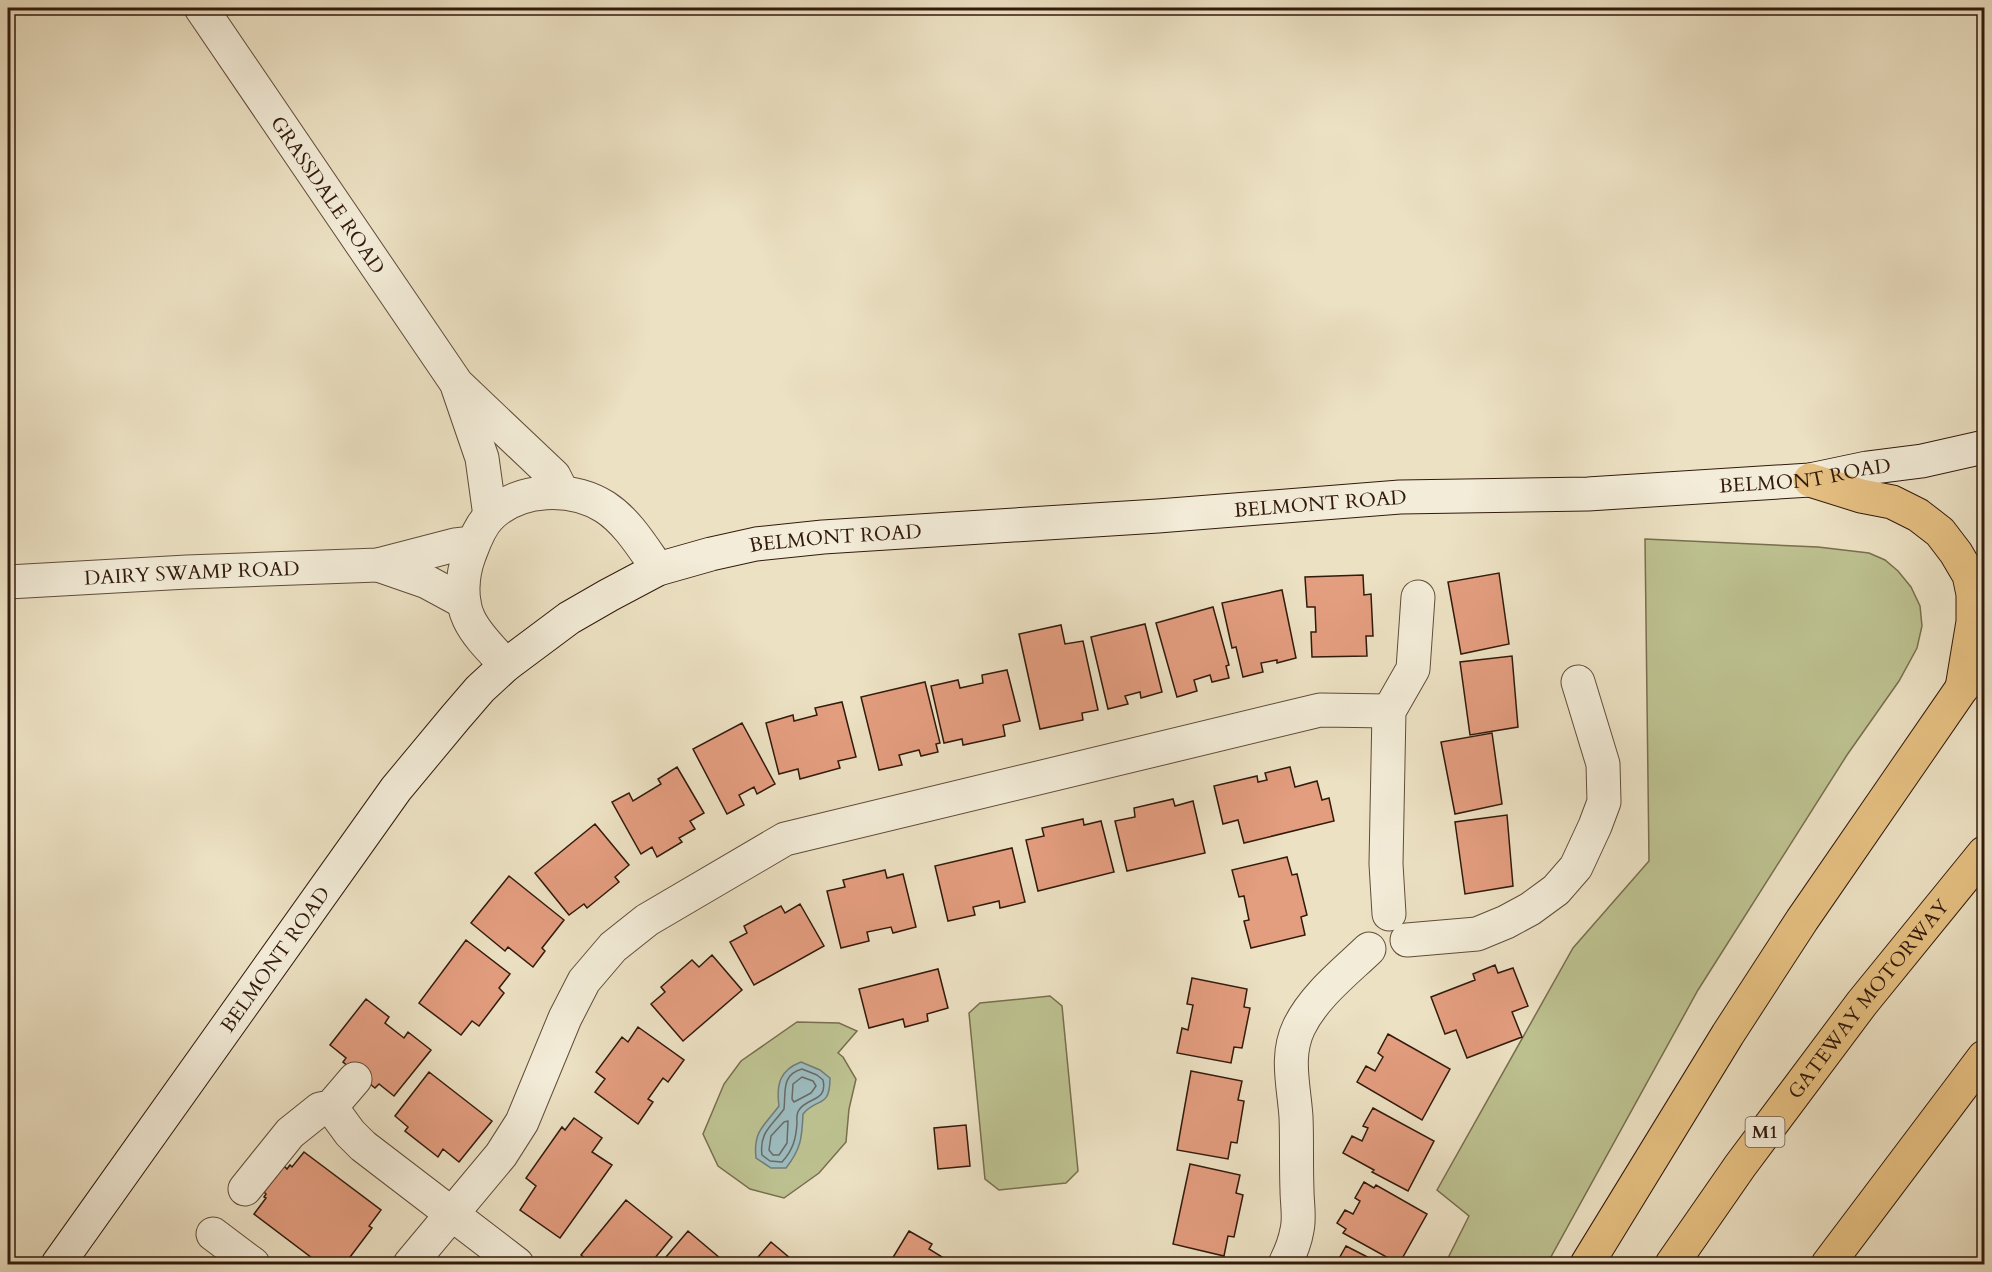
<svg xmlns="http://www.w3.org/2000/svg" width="1992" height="1272" viewBox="0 0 1992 1272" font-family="Cardo,serif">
<rect width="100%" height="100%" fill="#ece1c3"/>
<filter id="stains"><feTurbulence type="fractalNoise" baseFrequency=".00333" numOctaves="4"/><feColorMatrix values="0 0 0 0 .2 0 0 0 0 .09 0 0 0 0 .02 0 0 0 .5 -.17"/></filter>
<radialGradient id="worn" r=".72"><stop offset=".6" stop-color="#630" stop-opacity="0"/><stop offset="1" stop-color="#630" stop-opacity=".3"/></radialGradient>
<!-- green -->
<path fill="#bdc190" stroke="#786e4e" stroke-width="1.5" d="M1645,539L1818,547L1869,553L1885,560L1898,571L1911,587L1920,606L1922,626L1917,648L1899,681L1847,755L1698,990L1547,1264H1445L1469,1216L1437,1190L1573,948L1649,861Z
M1050,996L1062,1006L1078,1171L1066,1183L999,1190L985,1179L969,1013L980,1003Z
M797,1022L839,1023L857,1031L838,1053L843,1057L856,1079L849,1109L846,1142L819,1173L784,1198L750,1189L718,1166L703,1134L724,1084L741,1061Z"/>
<!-- water -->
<path fill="#9dbbbe" stroke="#727b77" stroke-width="1.5" d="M801,1062L820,1070L830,1078C830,1109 817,1097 803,1114C802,1138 801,1149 786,1168H771L756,1158C753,1131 764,1126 779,1106C776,1084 780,1070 801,1062Z"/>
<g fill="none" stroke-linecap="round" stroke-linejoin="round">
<!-- shore -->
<path stroke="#686a65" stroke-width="1.5" d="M802,1069L817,1075L823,1080C828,1102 807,1097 799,1110C796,1114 797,1118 797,1123C796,1139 793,1150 782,1162L770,1161L762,1155C759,1132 772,1126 784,1109C786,1091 781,1075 802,1069Z
M802,1077L813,1081L816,1086L811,1093L794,1102L792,1099L793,1084Z
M788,1121L787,1143L779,1155H773L769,1150L771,1136L784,1122Z"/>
</g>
<!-- building -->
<path fill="#e39d7f" stroke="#321a0c" stroke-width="1.5" d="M1499,573L1509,644L1461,654L1448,582Z
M1363,575L1364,595L1371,594L1373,636H1366L1367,656L1312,657L1311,632H1316L1315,607H1307L1305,577Z
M1282,590L1296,658L1277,663V660L1261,663L1263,672L1243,677L1236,647L1232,648L1222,603Z
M1213,607L1229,665L1226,666L1229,678L1212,682L1210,675L1194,680L1197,691L1177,697L1156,623Z
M1145,624L1162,692L1141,698L1140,692L1125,696L1128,704L1108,709L1091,637Z
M1061,625L1065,644L1083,641L1098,710L1082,713L1083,720L1040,729L1019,634Z
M1512,656L1518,727L1470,735L1460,662Z
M1007,670L1020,721L1003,725L1005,736L963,745L962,739L944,743L931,686L958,680L960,688L983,683L982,675Z
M925,682L940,743L936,744L938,752L921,756L919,750L899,755L902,765L879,770L861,697Z
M842,702L856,757L838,761L840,768L800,779L798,769L779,774L766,723L793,715L794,721L817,715L815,708Z
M742,723L775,784L757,794L754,787L739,795L744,805L727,814L693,749Z
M1492,733L1502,804L1455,814L1441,742Z
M677,767L704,813L690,821L695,829L679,838L682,842L657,857L652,847L641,854L612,802L629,793L633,801L661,784L658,779Z
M1290,767L1295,787L1317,781L1322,800L1329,798L1334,821L1244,843L1238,820L1223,824L1214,786L1257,776L1258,782L1267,780L1265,773Z
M1173,799L1175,806L1193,801L1205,853L1127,871L1115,821L1135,817L1134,808Z
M1507,815L1513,886L1465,894L1455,822Z
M1083,819L1084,825L1101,821L1114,872L1038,891L1026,840L1044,836L1042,828Z
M595,824L629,865L615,877L619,882L587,908L584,904L569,915L535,873Z
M1012,848L1025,902L1000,908L999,901L973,907L975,915L948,921L935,866Z
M1287,857L1292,875L1297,874L1307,915L1301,917L1305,935L1251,948L1244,921L1249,920L1244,896L1239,897L1232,870Z
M885,870L887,878L903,874L916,927L893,933L891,927L867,932L869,941L841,948L827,891L845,887L843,880Z
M509,876L564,920L542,948L545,951L533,967L508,947L505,951L471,923Z
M800,904L824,946L754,985L730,942L747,933L744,926L781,906L785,913Z
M466,940L510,974L499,988L504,993L479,1026L472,1021L461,1035L419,1003Z
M712,955L742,990L683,1041L651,1004L665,992L661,987L692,960L699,967Z
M1495,965L1498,973L1513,968L1528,1006L1512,1012L1522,1037L1467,1058L1456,1030L1445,1034L1431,997L1475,980L1473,974Z
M938,969L948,1008L927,1014L928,1021L905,1027L903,1019L869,1028L859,989Z
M1192,978L1247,989L1244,1007L1250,1008L1242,1048L1234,1047L1231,1063L1177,1053L1182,1028L1188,1030L1193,1005L1187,1004Z
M366,999L389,1017L385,1023L404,1038L408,1032L431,1050L394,1096L379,1084L375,1088L343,1062L346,1058L330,1045Z
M638,1027L684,1060L668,1082L663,1078L648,1099L653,1102L638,1124L595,1092L605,1079L596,1072L622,1037L628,1042Z
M1388,1034L1450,1069L1422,1120L1357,1082L1366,1066L1375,1071L1383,1057L1378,1053Z
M1191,1071L1242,1081L1238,1100L1244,1101L1237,1143L1231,1142L1228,1159L1177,1150Z
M429,1072L492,1121L459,1162L443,1149L438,1157L405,1131L408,1127L395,1116Z
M1373,1108L1434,1141L1408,1191L1372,1172L1374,1170L1343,1153L1352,1136L1362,1141L1368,1128L1363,1126Z
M574,1118L602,1138L592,1152L612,1165L560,1238L520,1210L536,1186L526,1178L562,1127L565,1130Z
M966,1125L970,1166L938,1169L934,1128Z
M304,1152L381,1210L369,1226L372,1228L347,1261L344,1258L339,1264H320L254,1214L266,1198L264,1197L266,1194L264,1192L284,1166L287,1169L290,1165L292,1167Z
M1190,1164L1240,1175L1236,1193L1243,1195L1234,1237L1228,1236L1224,1256L1173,1244Z
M1364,1182L1374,1188L1376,1185L1427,1214L1399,1264L1343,1233L1346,1229L1337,1223L1345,1210L1353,1214L1360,1201L1355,1198Z
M626,1200L672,1237L650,1264L602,1263L592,1264L581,1255Z
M688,1231L727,1264H660Z
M909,1231L932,1244L929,1249L950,1262L953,1258L964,1264H889Z
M771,1242L797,1264H752Z
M1346,1246L1381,1264H1336Z"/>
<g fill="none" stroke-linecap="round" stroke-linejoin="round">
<defs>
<g id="minor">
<path id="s1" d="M201,8L457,384L554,476L562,492"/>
<path d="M458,388L482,458L490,516"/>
<path d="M378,565L427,582L464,602"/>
<path id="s2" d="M8,582L187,572L378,565L455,545L473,543"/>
<path d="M506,665C493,651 477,636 469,619C460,600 462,575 469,556C474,543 479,527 490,516C520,487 571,486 605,507C628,522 643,548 658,569"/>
<path d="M1389,914L1386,864L1389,711L1413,669L1418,597"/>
<path d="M1407,940L1477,934L1506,922L1530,909L1556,890L1576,867L1595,826L1604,802L1603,764L1578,682"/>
<path d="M331,1107L350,1133L363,1146L517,1264"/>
<path d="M245,1189L290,1133L320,1109L331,1107L355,1079"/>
<path d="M213,1234L253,1264"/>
<path d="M410,1264L501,1155L522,1122L565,1018L584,981L613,947L647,920L785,839L1320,710L1389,711"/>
<path d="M1285,1264C1290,1254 1295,1242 1297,1230C1300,1218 1297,1203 1297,1190C1296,1165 1297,1141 1296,1117C1294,1086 1285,1056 1299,1027C1314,996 1345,972 1369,949"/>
</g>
<g id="secondary">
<path id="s3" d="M58,1264L396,789L455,718L480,689L506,665L569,618L609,595L658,569L711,554L756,544L823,537L1158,516L1400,497L1588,494L1810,480L1867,468L1922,461L1984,447"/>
</g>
<g id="motorway">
<path d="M1810,480L1861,496L1892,502L1918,515L1940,532L1956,553L1969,575L1973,594V622L1962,688"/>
<path d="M1587,1264L1728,1034L1802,920L1962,688L1984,663"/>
<path id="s4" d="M1672,1264L1740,1166L1862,1003L1984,853"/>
<path d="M1828,1264L1984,1057"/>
</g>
</defs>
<!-- minor casing -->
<use href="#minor" stroke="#604c3a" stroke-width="35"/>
<!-- secondary casing -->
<use href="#secondary" stroke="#321a0c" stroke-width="35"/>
<!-- motorway casing -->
<use href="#motorway" stroke="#321a0c" stroke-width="35"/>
<!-- minor -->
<use href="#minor" stroke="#f3ecd8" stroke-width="33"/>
<!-- secondary -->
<use href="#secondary" stroke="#f3ecd8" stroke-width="33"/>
<!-- motorway -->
<use href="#motorway" stroke="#e6c082" stroke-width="33"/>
</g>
<g text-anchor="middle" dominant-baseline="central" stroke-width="4.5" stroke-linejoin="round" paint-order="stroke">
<!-- shield labels -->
<rect fill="#f3ecd8" stroke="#6c5949" stroke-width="1.5" x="1745.5" y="1117" width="39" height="30" rx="4.5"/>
<g font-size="18" font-weight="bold" fill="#321a0c">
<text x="1765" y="1132">M1</text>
</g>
<!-- street labels -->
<g font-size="20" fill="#321a0c" stroke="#f3ecd8">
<text stroke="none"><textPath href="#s1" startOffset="226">GRASSDALE ROAD</textPath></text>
<text stroke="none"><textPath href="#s3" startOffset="2082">BELMONT ROAD</textPath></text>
<text stroke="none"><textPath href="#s3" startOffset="1596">BELMONT ROAD</textPath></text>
<text stroke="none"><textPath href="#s3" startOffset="1110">BELMONT ROAD</textPath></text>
<text stroke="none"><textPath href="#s2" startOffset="184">DAIRY SWAMP ROAD</textPath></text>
<text stroke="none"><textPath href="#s3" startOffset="374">BELMONT ROAD</textPath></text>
<text stroke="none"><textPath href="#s4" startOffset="330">GATEWAY MOTORWAY</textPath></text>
</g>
</g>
<!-- margin -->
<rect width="1992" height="1272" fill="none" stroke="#ece1c3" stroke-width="30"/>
<rect x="9" y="9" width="1974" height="1254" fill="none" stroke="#321a0c" stroke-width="3"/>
<rect x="15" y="15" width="1962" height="1242" fill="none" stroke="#321a0c" stroke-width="1.5"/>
<rect width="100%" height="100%" filter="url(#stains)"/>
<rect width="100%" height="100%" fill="url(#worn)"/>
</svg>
